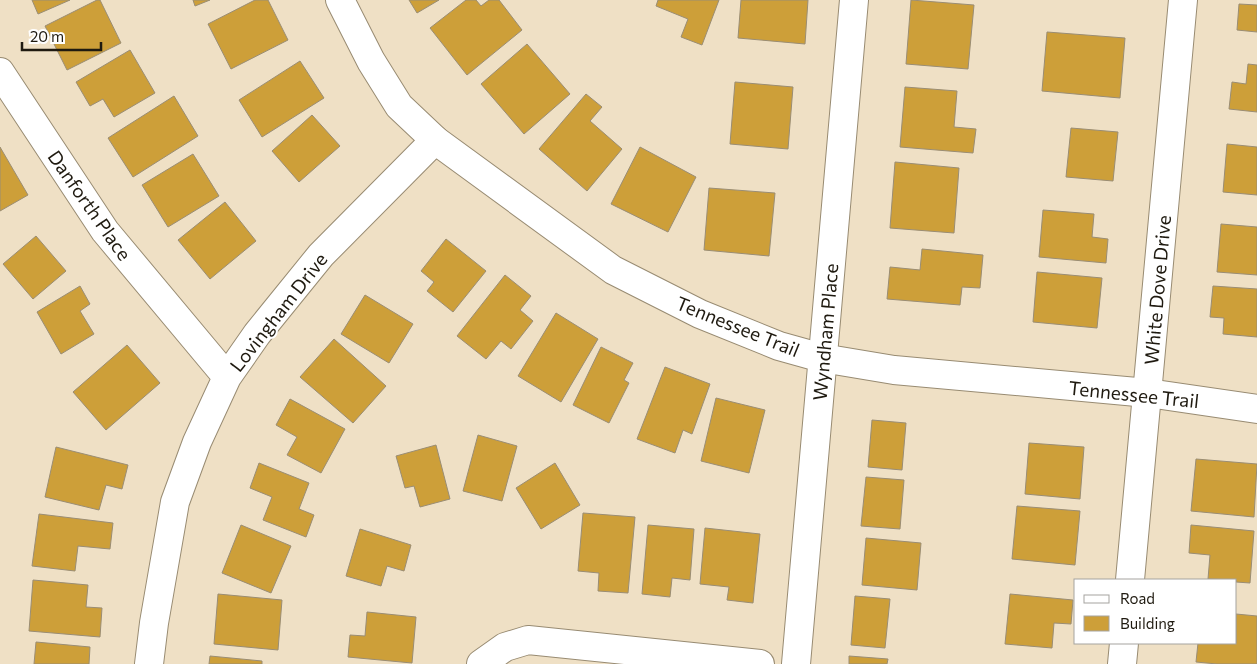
<svg xmlns="http://www.w3.org/2000/svg" width="1257" height="664" viewBox="0 0 1257 664" font-family="Commissioner,sans-serif">
<rect width="100%" height="100%" fill="#efe0c5"/>
<!-- building -->
<path fill="#cd9f39" stroke="#9a8d74" d="M32,0H70L38,14Z
M97,0H100L121,43L67,70L45,26Z
M193,0H210L195,6Z
M255,0H268L288,40L231,69L208,24Z
M409,0H439L417,13Z
M466,0H476L481,6L489,0H499L522,30L467,75L430,28Z
M658,0H719L702,45L681,37L688,19L656,6Z
M741,0H808L805,44L738,38Z
M911,0L974,5L968,69L906,64Z
M1239,4L1257,5V32L1237,30Z
M1047,32L1125,38L1120,98L1042,91Z
M527,44L570,94L524,134L481,84Z
M130,50L155,93L114,117L103,99L90,106L76,82Z
M300,61L324,98L262,137L239,100Z
M1248,64L1257,65V112L1229,109L1232,82L1246,84Z
M735,82L793,87L788,149L730,144Z
M905,87L957,91L954,127L976,129L973,153L900,147Z
M586,94L602,107L590,121L622,149L587,191L539,149Z
M174,96L198,136L133,177L108,138Z
M312,115L340,146L299,182L272,151Z
M1071,128L1118,132L1113,181L1066,177Z
M1227,144L1257,147V195L1223,192Z
M0,147L28,195L0,211Z
M640,147L696,177L668,232L611,204Z
M193,154L219,196L168,227L142,185Z
M895,162L959,168L954,233L890,228Z
M709,188L775,193L769,256L704,250Z
M225,202L256,241L210,279L178,240Z
M1043,210L1094,214L1092,237L1108,239L1106,263L1039,257Z
M1221,224L1257,227V275L1217,272Z
M36,236L66,271L33,299L3,264Z
M446,239L486,271L453,312L427,291L434,282L421,271Z
M922,249L983,255L980,288L962,287L960,305L887,299L890,267L920,270Z
M1037,272L1102,278L1097,328L1033,322Z
M505,275L531,296L520,310L533,321L511,349L501,341L486,359L457,336Z
M80,286L90,304L80,311L94,334L61,354L37,312Z
M1213,286L1257,289V337L1223,334L1224,318L1210,317Z
M365,295L413,324L389,363L341,334Z
M556,313L598,339L561,402L518,376Z
M334,339L386,386L353,423L300,377Z
M127,345L160,383L106,430L73,392Z
M601,347L633,363L624,380L629,383L609,423L573,405Z
M665,367L710,384L692,434L683,430L675,453L637,439Z
M716,398L765,410L749,473L701,461Z
M290,399L345,429L321,473L287,455L297,437L276,425Z
M872,420L906,423L902,470L868,467Z
M478,435L517,446L502,501L463,491Z
M1029,443L1084,447L1080,499L1025,494Z
M436,445L450,499L420,507L414,486L405,488L396,456Z
M56,447L128,465L122,489L106,485L99,510L45,497Z
M1196,459L1257,464L1254,517L1191,511Z
M259,463L309,483L299,509L314,515L306,537L263,520L272,497L250,488Z
M555,463L580,505L541,529L516,488Z
M866,477L904,480L900,529L861,526Z
M1017,506L1080,511L1075,565L1012,559Z
M583,513L635,517L628,593L598,591L599,573L578,571Z
M39,514L113,523L110,549L78,546L75,571L32,566Z
M241,525L291,546L271,593L222,573Z
M648,525L694,529L690,580L672,578L670,597L642,594Z
M1191,525L1254,531L1250,583L1236,582V580L1208,579L1210,555L1189,553Z
M705,528L760,534L753,603L727,600L729,587L700,584Z
M360,529L411,545L404,571L387,566L381,586L346,576Z
M866,538L921,543L917,590L862,585Z
M33,580L88,585L86,607L102,608L100,637L29,631Z
M218,594L282,600L278,650L214,644Z
M1010,594L1073,600L1071,624L1054,623L1052,648L1005,644Z
M855,596L890,599L885,648L851,645Z
M367,612L416,617L412,663L348,657L350,635L365,636Z
M1236,614L1257,616V664H1217L1196,662L1198,643H1236Z
M36,642L90,647L89,664H34Z
M210,656L262,661V664H209Z
M849,656L888,659L887,664H849Z"/>
<g fill="none" stroke-linecap="round" stroke-linejoin="round">
<defs>
<path id="street" d="M0,72L105,231L227,377
M1130,580L1183,0
M149,664L154,623L175,502L197,442L227,377L257,334L321,255L435,140
M481,664L505,647L528,640L760,664
M796,664L854,0
M1122,664L1124,643"/>
<path id="secondary" d="M340,0L371,61L399,106L435,140L613,270L700,314L779,346L822,358L894,370L1148,393L1257,409"/>
</defs>
<!-- street casing -->
<use href="#street" stroke="#988b72" stroke-width="30"/>
<!-- secondary casing -->
<use href="#secondary" stroke="#988b72" stroke-width="30"/>
<!-- street -->
<use href="#street" stroke="#fff" stroke-width="28"/>
<!-- secondary -->
<use href="#secondary" stroke="#fff" stroke-width="28"/>
</g>
<g text-anchor="middle" dominant-baseline="central" stroke-width="4" stroke-linejoin="round" paint-order="stroke">
<!-- street labels -->
<g font-size="19" fill="#1f1a10" stroke="#fff">
<text transform="translate(90 205) rotate(55)">Danforth Place</text>
<text transform="translate(1157 290) rotate(-85)">White Dove Drive</text>
<text transform="translate(278 312) rotate(-52)">Lovingham Drive</text>
<text transform="translate(738 326) rotate(22)">Tennessee Trail</text>
<text transform="translate(825 332) rotate(-85)">Wyndham Place</text>
<text transform="translate(1134 394) rotate(6)">Tennessee Trail</text>
</g>
</g>
<!-- legend -->
<rect x="1074" y="579" width="162" height="65" fill="#ffffff" stroke="#a5a39f"/>
<rect x="1084" y="595" width="25" height="8" fill="#ffffff" stroke="#a5a39f"/>
<text x="1120" y="604" font-size="15" fill="#1f1a10">Road</text>
<rect x="1084" y="616" width="25" height="15" fill="#cd9f39" stroke="#a5a39f"/>
<text x="1120" y="629" font-size="15" fill="#1f1a10">Building</text>
<!-- scale -->
<path d="M22 42v8h79v-8" fill="none" stroke="#1f1a10" stroke-width="2.5"/>
<text x="30" y="42" font-size="15" fill="#1f1a10" stroke="#ffffff" stroke-width="4" paint-order="stroke">20 m</text>
</svg>
